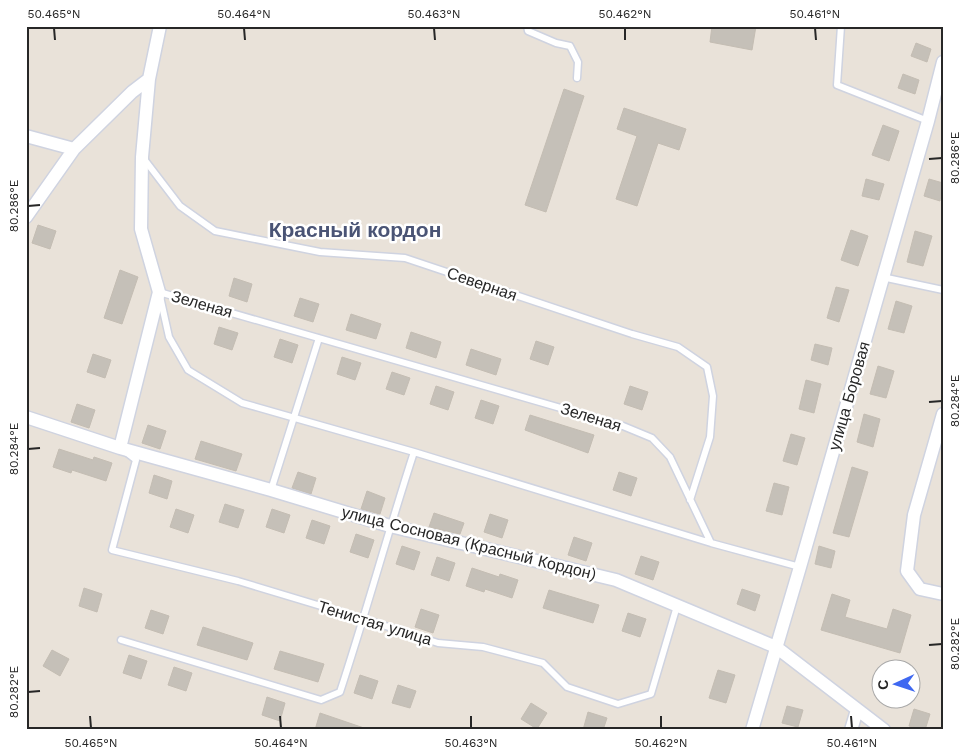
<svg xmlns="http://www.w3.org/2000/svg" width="969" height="756" viewBox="0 0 969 756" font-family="'Work Sans',sans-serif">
<rect width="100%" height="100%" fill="#e9e2d9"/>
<!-- building -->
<path fill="#c5c0b8" stroke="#c4bdb3" d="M712,26H756L752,50L710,42Z
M916,43L931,49L927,62L911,56Z
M903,74L919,80L915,94L898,88Z
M564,89L584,96L546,212L525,205Z
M624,108L686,129L679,150L658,143L637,206L616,199L637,136L617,129Z
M883,125L899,131L889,161L872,155Z
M866,179L884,184L879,200L862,196Z
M929,179L943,183L940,201L924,196Z
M38,225L56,231L50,249L32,243Z
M851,230L868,236L858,266L841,260Z
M915,231L932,236L923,266L907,262Z
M120,270L138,277L122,324L104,318Z
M234,278L252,284L247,302L229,296Z
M836,287L849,290L839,322L827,318Z
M300,298L319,304L313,322L294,316Z
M896,301L912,306L904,333L888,329Z
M351,314L381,324L376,339L346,330Z
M219,327L238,333L232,350L214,344Z
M411,332L441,342L436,358L406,348Z
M280,339L298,345L292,363L274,357Z
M536,341L554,347L548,365L530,359Z
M815,344L832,348L828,365L811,360Z
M471,349L501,359L496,375L466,365Z
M93,354L111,360L105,378L87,372Z
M342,357L361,363L355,380L337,374Z
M878,366L894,371L886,398L870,394Z
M392,372L410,378L404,395L386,389Z
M806,380L821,384L814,413L799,409Z
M436,386L454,392L448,410L430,404Z
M630,386L648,392L642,410L624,404Z
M481,400L499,406L493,424L475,418Z
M77,404L95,410L89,428L71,422Z
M864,414L880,419L873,447L857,442Z
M530,415L594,435L588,453L525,430Z
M148,425L166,431L160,449L142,443Z
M791,434L805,438L797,465L783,461Z
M201,441L242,454L236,471L195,459Z
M59,449L93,460L94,457L112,463L106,481L72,470L71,473L53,467Z
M852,467L868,472L849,537L833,533Z
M298,472L316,478L311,494L292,488Z
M619,472L637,478L631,496L613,490Z
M154,475L172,481L167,499L149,493Z
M774,483L789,487L782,515L766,511Z
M367,491L385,498L380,514L361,509Z
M225,504L244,510L238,528L219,522Z
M176,509L194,515L188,533L170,527Z
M272,509L290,515L284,533L266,527Z
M434,513L464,523L460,534L429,527Z
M490,514L508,520L502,538L484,532Z
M312,520L330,526L324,544L306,538Z
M356,534L374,540L368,558L350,552Z
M574,537L592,543L586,561L568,555Z
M402,546L420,552L414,570L396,564Z
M819,546L835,551L831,568L815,564Z
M641,556L659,562L653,580L635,574Z
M437,557L455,563L449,581L431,575Z
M472,568L499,577L500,574L518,580L512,598L485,589L484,592L466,586Z
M84,588L102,594L97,612L79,606Z
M742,589L760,595L755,611L737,604Z
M549,590L599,605L593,623L543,608Z
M832,594L850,600L845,617L887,629L893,609L911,615L900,653L821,630Z
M421,609L439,615L433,633L415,627Z
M151,610L169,616L163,634L145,628Z
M628,613L646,619L640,637L622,631Z
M203,627L253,643L247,660L197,645Z
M52,650L69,659L60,676L43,666Z
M280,651L324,664L318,682L274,669Z
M129,655L147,661L141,679L123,673Z
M174,667L192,673L186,691L168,685Z
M718,670L735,675L726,703L709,698Z
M360,675L378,681L372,699L354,693Z
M398,685L416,691L410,708L392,703Z
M267,697L285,703L280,721L262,715Z
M531,703L547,713L537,729L521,719Z
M787,706L803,710L798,727L782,723Z
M914,709L930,714L925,730L909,726Z
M588,712L607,718L603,730H583Z
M320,713L364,728V730H315Z"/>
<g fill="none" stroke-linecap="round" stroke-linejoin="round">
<defs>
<path id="service" d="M527,26L528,31L556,43L570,46L578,62L577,78
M841,26L837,85L928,121
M144,159L180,206L215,231L320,252L405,258L632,334L678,347L707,367L713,396L710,437L690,500
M882,277L943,290
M127,453L136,460L112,550L238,581L364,619L438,643L483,647L543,663L567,687L618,704L651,694L677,606
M271,490L319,338
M711,543L670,457L652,438L623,426L159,292L169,337L188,370L242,403L414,452L711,543L800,567
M121,640L321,700L340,692C366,613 388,532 414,452"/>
<path id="minor" d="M26,136L74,149
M26,217L74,149L132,92L149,79
M943,414L914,515L907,571L920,589L943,594
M26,417L120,448L271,490L390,526L616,580L776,647L884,730
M120,448L159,292L141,229L142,157L149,79L160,26
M752,730L800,567L928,121L943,62
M851,730L857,710"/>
</defs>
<!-- service casing -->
<use href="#service" stroke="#cfd3e0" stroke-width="9"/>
<!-- minor casing -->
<use href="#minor" stroke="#cfd3e0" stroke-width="15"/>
<!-- service -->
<use href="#service" stroke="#fff" stroke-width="6"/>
<!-- minor -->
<use href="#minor" stroke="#fff" stroke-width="12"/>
</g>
<!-- ticks -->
<path fill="none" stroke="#272727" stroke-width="2" d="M54,28L55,40M244,28L245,40M434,28L435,40M625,28V40M815,28L816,40M929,159L942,158M28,206L40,205M929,402L942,401M28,449L40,448M929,645L942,644M28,692L40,691M90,716L91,728M280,716L281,728M471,716V728M661,716V728M851,716L852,728"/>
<g text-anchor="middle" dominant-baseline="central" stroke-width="5" stroke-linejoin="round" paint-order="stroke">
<!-- street labels -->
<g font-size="16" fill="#272727" stroke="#fff">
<text transform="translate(482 284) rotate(19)">Северная</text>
<text transform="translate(202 304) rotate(16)">Зеленая</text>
<text transform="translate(849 396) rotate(-74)">улица Боровая</text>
<text transform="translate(591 417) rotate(17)">Зеленая</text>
<text transform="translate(469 543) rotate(14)">улица Сосновая (Красный Кордон)</text>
<text transform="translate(375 623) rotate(17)">Тенистая улица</text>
</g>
<!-- district labels -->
<g font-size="21" font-weight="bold" fill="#4a5475" stroke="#fff">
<text x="355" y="229">Красный кордон</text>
</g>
</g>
<!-- border -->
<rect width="969" height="756" fill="none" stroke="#ffffff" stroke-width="55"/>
<!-- north arrow -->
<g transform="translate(896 684) rotate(267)"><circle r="24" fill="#ffffff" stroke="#a9a9a9"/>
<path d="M0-4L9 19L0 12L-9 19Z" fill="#3f68f1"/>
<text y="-8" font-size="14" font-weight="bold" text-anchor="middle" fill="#272727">С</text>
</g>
<rect x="28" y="28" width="914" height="700" fill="none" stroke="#272727" stroke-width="2"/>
<g font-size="12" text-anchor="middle" fill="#272727">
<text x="54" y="18">50.465°N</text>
<text x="244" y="18">50.464°N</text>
<text x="434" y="18">50.463°N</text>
<text x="625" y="18">50.462°N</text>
<text x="815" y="18">50.461°N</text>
<text transform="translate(955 158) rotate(-90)" y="4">80.286°E</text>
<text transform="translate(14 206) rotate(-90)" y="4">80.286°E</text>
<text transform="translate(955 401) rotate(-90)" y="4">80.284°E</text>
<text transform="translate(14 449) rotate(-90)" y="4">80.284°E</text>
<text transform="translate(955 644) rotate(-90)" y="4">80.282°E</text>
<text transform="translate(14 692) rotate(-90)" y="4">80.282°E</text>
<text x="91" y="747">50.465°N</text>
<text x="281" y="747">50.464°N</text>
<text x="471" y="747">50.463°N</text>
<text x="661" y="747">50.462°N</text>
<text x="852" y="747">50.461°N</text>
</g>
</svg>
